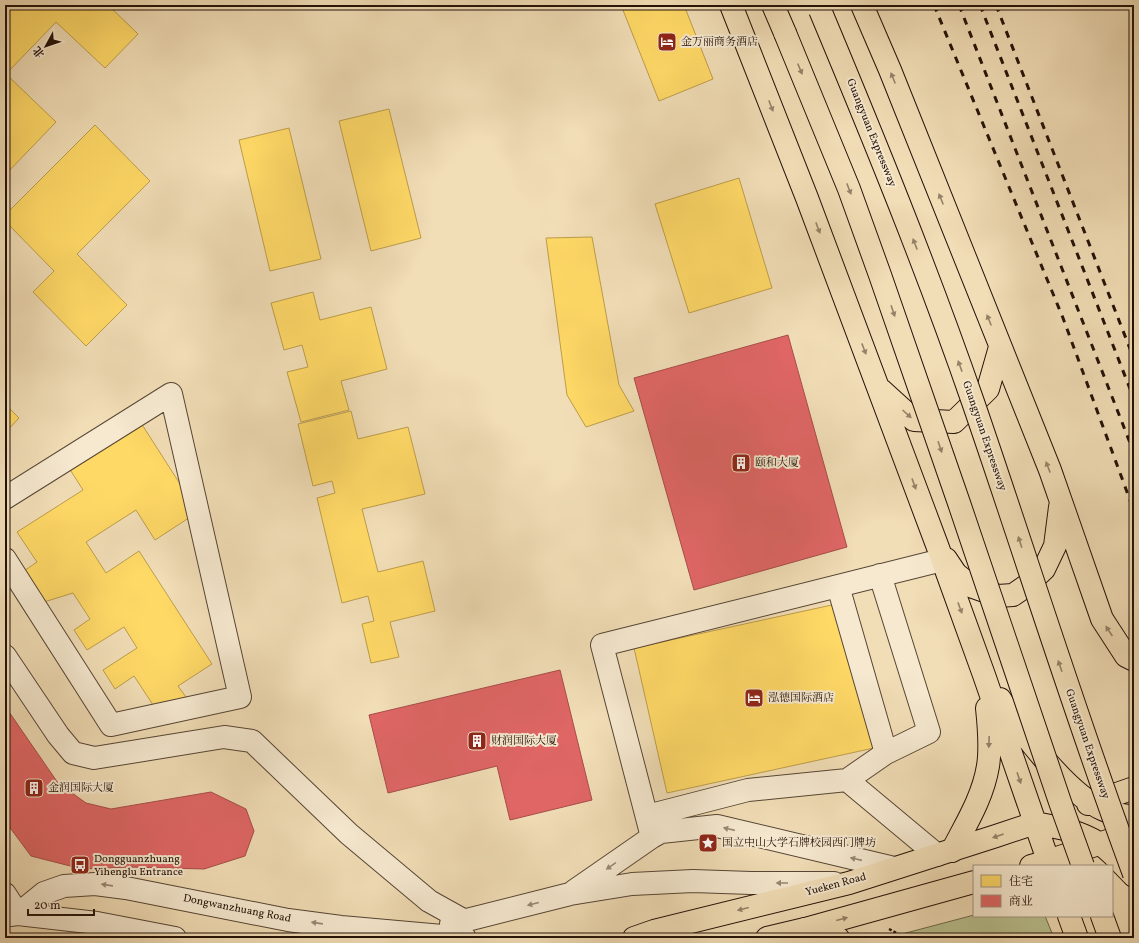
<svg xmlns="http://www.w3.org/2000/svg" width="1139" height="943" viewBox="0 0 1139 943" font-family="Vollkorn,'Noto Serif SC',serif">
<rect width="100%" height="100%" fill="#f1ddb6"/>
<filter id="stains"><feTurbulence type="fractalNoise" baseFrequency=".005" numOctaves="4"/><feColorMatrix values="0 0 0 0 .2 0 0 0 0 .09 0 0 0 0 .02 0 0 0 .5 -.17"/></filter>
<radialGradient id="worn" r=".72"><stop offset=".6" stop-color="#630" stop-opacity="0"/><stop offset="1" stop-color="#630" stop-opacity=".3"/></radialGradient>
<!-- green -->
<path fill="#b9c18f" stroke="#6e6a4c" d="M974,915L1045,916L1054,938H887Z"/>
<!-- homes -->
<path fill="#ffd966" stroke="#bd9d4a" d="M5,5H108L138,34L105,68L56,22L6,74L56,122L5,175Z
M621,5H684L713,79L659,101Z
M389,109L421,238L371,251L339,121Z
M95,125L150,181L77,254L127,305L86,346L33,292L54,271L5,221V215Z
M289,128L321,259L270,271L239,140Z
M739,178L772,288L689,313L655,204Z
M592,237L619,385L634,411L586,427L567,395L546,238Z
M313,292L320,320L371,307L387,369L341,381L349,410L301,422L287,372L308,367L302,345L284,350L271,303Z
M5,404L19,418L5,433Z
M351,411L358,439L408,427L425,494L362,509L378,572L423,561L435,611L390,622L399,657L371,663L362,624L374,621L368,596L342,603L317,498L335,493L332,481L313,486L298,424Z
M141,423L198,512L155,540L136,510L86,542L106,573L139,551L212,664L178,686L186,697L159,714L134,676L115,689L103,670L137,648L124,627L87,650L74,630L90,619L73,593L44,602L24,571L37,562L17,532L83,490L69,468Z
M841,603L874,748L667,793L634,648Z"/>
<!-- shops -->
<path fill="#e06666" stroke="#a74d4a" d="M788,335L847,547L694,590L634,378Z
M560,670L592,800L510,820L497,766L388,793L369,715Z
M5,706L58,783L86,803L111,809L211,792L246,809L254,831L245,856L204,869L130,867L82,869L31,856L5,821Z"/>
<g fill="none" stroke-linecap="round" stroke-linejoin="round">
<defs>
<path id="minor" d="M5,498L171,394L240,697L111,725L5,559
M880,575L929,732L886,753
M838,586L886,753L847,780
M5,656L58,735L73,753L94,758L224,737L252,741L349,834L429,901L465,921
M647,816L748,790L847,780L937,855
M652,837L602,645L942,560
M574,891L652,837L661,832L717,826L894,868
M5,894L18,914
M18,914L44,893L64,886L95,884L126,888L288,920L341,927L465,938
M10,915L18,914L97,923L175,938
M451,924L570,894L632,884L693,881L751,883H834"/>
<path id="major" d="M1031,866L1048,861
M634,938L654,931L849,883L996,836L1035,823
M767,938L805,929L974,882"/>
<path id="highway" d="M731,5L807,198L937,545L984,675L1050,866
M773,5L785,33
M862,5L890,70L1050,470L1102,619L1126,656L1134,660
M881,390L914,420L954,422L988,389L1000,347
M946,559L956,574L973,587L998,596L1013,595L1026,586L1044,569L1055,546L1060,507
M1000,699C1022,733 1067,794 1104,810C1113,814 1124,815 1134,817
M1088,804L1134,788
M1035,823C1057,827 1080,831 1100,844C1112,852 1123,865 1134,876
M952,851C966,824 983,797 988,766C991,747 989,727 987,708
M1048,861L1134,832
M1069,916L1077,938
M1102,916L1110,938
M805,929L838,938"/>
</defs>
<!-- minor casing -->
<use href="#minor" stroke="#564534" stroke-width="24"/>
<!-- major casing -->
<use href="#major" stroke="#231208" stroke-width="24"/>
<!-- highway casing -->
<use href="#highway" stroke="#231208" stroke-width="24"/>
<!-- path -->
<path stroke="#231208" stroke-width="2.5" stroke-dasharray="3 2" stroke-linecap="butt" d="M889,929L906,938"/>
<!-- minor -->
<use href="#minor" stroke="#f6e9d0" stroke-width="22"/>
<!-- major -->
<use href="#major" stroke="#f1ddb6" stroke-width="22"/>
<!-- highway -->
<use href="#highway" stroke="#f1ddb6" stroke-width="22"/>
<!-- rail -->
<path stroke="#231208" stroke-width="3" stroke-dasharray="7 7" stroke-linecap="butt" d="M934,5L1063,318L1134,511
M959,5L1134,453
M980,5L1134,399
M996,5L1134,359"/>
<defs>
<path id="highway-bridge" d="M820,10C874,139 927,269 973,402C1027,559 1076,718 1134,874
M785,33L849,189L880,275L959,503L1060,802L1083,866"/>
</defs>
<!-- highway-bridge casing -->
<use href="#highway-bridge" stroke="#231208" stroke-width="24" stroke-linecap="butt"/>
<!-- highway-bridge -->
<use href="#highway-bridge" stroke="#f1ddb6" stroke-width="22"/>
</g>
<!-- one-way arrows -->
<defs><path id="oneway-solid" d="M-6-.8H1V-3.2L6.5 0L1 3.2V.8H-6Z"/></defs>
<g fill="#948268">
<use href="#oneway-solid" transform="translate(800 69) rotate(67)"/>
<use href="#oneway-solid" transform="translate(893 78) rotate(-112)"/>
<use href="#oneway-solid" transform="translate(771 106) rotate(69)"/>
<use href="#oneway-solid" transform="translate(849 189) rotate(69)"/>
<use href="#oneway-solid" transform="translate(941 199) rotate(-112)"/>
<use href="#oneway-solid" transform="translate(818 228) rotate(69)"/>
<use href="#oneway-solid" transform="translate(915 244) rotate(-111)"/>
<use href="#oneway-solid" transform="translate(893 311) rotate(71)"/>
<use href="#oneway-solid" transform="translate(989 320) rotate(-112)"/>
<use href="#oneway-solid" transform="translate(864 349) rotate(69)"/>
<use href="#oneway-solid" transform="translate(960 366) rotate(-110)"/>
<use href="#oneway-solid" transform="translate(907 414) rotate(42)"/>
<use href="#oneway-solid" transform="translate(940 447) rotate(71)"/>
<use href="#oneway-solid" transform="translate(1048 467) rotate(-111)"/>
<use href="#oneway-solid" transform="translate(914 484) rotate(70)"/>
<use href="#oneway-solid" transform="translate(1020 542) rotate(-108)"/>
<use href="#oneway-solid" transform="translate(960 608) rotate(70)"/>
<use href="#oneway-solid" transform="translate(1109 631) rotate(-124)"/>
<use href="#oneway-solid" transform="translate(1060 666) rotate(-109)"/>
<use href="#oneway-solid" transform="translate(989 742) rotate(92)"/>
<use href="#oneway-solid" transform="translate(1019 778) rotate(71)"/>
<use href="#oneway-solid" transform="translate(998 836) rotate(161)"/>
<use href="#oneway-solid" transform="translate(743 909) rotate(166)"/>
<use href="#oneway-solid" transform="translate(842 919) rotate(-15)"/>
</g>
<g fill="#978876">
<use href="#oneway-solid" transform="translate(729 829) rotate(-167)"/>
<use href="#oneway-solid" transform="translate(856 859) rotate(-167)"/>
<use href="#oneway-solid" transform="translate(611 866) rotate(145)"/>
<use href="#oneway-solid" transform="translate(782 883) rotate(-180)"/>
<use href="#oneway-solid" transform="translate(107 885) rotate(-172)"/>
<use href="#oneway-solid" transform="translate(533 904) rotate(166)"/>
<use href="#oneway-solid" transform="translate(317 923) rotate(-172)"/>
</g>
<!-- icons -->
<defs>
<symbol id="hotel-square" viewBox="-11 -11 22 22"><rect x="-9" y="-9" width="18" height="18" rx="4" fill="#8f2418" stroke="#f6e9d0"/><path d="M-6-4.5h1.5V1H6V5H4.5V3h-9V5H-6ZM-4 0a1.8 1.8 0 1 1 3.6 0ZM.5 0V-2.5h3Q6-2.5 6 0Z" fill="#fff"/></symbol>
<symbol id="building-square" viewBox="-11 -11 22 22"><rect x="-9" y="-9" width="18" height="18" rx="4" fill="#8f2418" stroke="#f6e9d0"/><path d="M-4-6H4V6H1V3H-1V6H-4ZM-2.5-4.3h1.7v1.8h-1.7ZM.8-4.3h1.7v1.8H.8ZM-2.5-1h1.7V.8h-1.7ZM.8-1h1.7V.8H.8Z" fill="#fff"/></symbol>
<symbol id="sight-square" viewBox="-11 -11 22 22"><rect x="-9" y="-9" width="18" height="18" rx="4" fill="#8f2418" stroke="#f6e9d0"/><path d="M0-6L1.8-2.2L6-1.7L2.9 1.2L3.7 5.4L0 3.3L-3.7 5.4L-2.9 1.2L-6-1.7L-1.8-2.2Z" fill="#fff"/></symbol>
<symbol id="bus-square" viewBox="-11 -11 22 22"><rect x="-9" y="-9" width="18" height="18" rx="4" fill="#8f2418" stroke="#f6e9d0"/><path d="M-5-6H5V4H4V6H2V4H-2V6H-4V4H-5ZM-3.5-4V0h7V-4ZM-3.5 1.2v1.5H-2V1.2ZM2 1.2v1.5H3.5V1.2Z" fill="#fff"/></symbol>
</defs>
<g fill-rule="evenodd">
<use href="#hotel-square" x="656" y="31" width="22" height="22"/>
<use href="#building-square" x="730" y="452" width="22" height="22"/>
<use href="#hotel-square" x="743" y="687" width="22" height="22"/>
<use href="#building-square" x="466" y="730" width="22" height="22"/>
<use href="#building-square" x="23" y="777" width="22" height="22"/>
<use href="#sight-square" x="697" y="832" width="22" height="22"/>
<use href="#bus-square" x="69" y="854" width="22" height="22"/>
</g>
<g text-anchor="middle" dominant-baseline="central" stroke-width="4" stroke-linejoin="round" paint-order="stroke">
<!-- poi labels -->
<g font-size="11" fill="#231208" stroke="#f6e9d0" text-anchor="start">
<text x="681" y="42">金万丽商务酒店</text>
<text x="755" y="463">颐和大厦</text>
<text x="768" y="698">泓德国际酒店</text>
<text x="491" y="741">财润国际大厦</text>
<text x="48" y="788">金润国际大厦</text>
<text x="722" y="843">国立中山大学石牌校园西门牌坊</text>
<text x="94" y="859">Dongguanzhuang<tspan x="94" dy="13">Yihenglu Entrance</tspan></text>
</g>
<!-- street labels -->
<g font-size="11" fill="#231208" stroke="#f6e9d0">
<text transform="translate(871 133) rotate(68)">Guangyuan Expressway</text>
<text transform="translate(984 436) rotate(71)">Guangyuan Expressway</text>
<text transform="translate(1087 744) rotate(71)">Guangyuan Expressway</text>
<text transform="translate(836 885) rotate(-15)">Yueken Road</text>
<text transform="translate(237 909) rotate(11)">Dongwanzhuang Road</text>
</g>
</g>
<!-- margin -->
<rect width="1139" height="943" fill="none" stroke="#f1ddb6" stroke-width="20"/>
<rect x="6" y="6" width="1127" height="931" fill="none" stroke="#231208" stroke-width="2"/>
<rect x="10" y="10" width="1119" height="923" fill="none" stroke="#231208"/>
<!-- legend -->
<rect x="973" y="865" width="140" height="52" fill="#f6e9d0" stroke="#a29380"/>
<rect x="981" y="875" width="20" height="12" fill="#ffd966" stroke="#a29380"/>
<text x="1009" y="885" font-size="12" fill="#231208">住宅</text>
<rect x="981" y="895" width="20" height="12" fill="#e06666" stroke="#a29380"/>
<text x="1009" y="905" font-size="12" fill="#231208">商业</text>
<!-- north arrow -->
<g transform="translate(46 46) rotate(230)" stroke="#f6e9d0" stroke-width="3" paint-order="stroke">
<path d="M0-3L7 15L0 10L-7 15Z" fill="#231208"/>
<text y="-6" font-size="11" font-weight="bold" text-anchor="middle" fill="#231208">北</text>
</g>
<!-- scale -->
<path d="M28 909v6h66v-6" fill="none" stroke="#231208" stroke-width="2"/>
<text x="34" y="909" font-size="12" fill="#231208" stroke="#f6e9d0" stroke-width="3" paint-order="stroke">20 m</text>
<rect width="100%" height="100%" filter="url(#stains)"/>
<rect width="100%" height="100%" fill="url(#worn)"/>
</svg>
